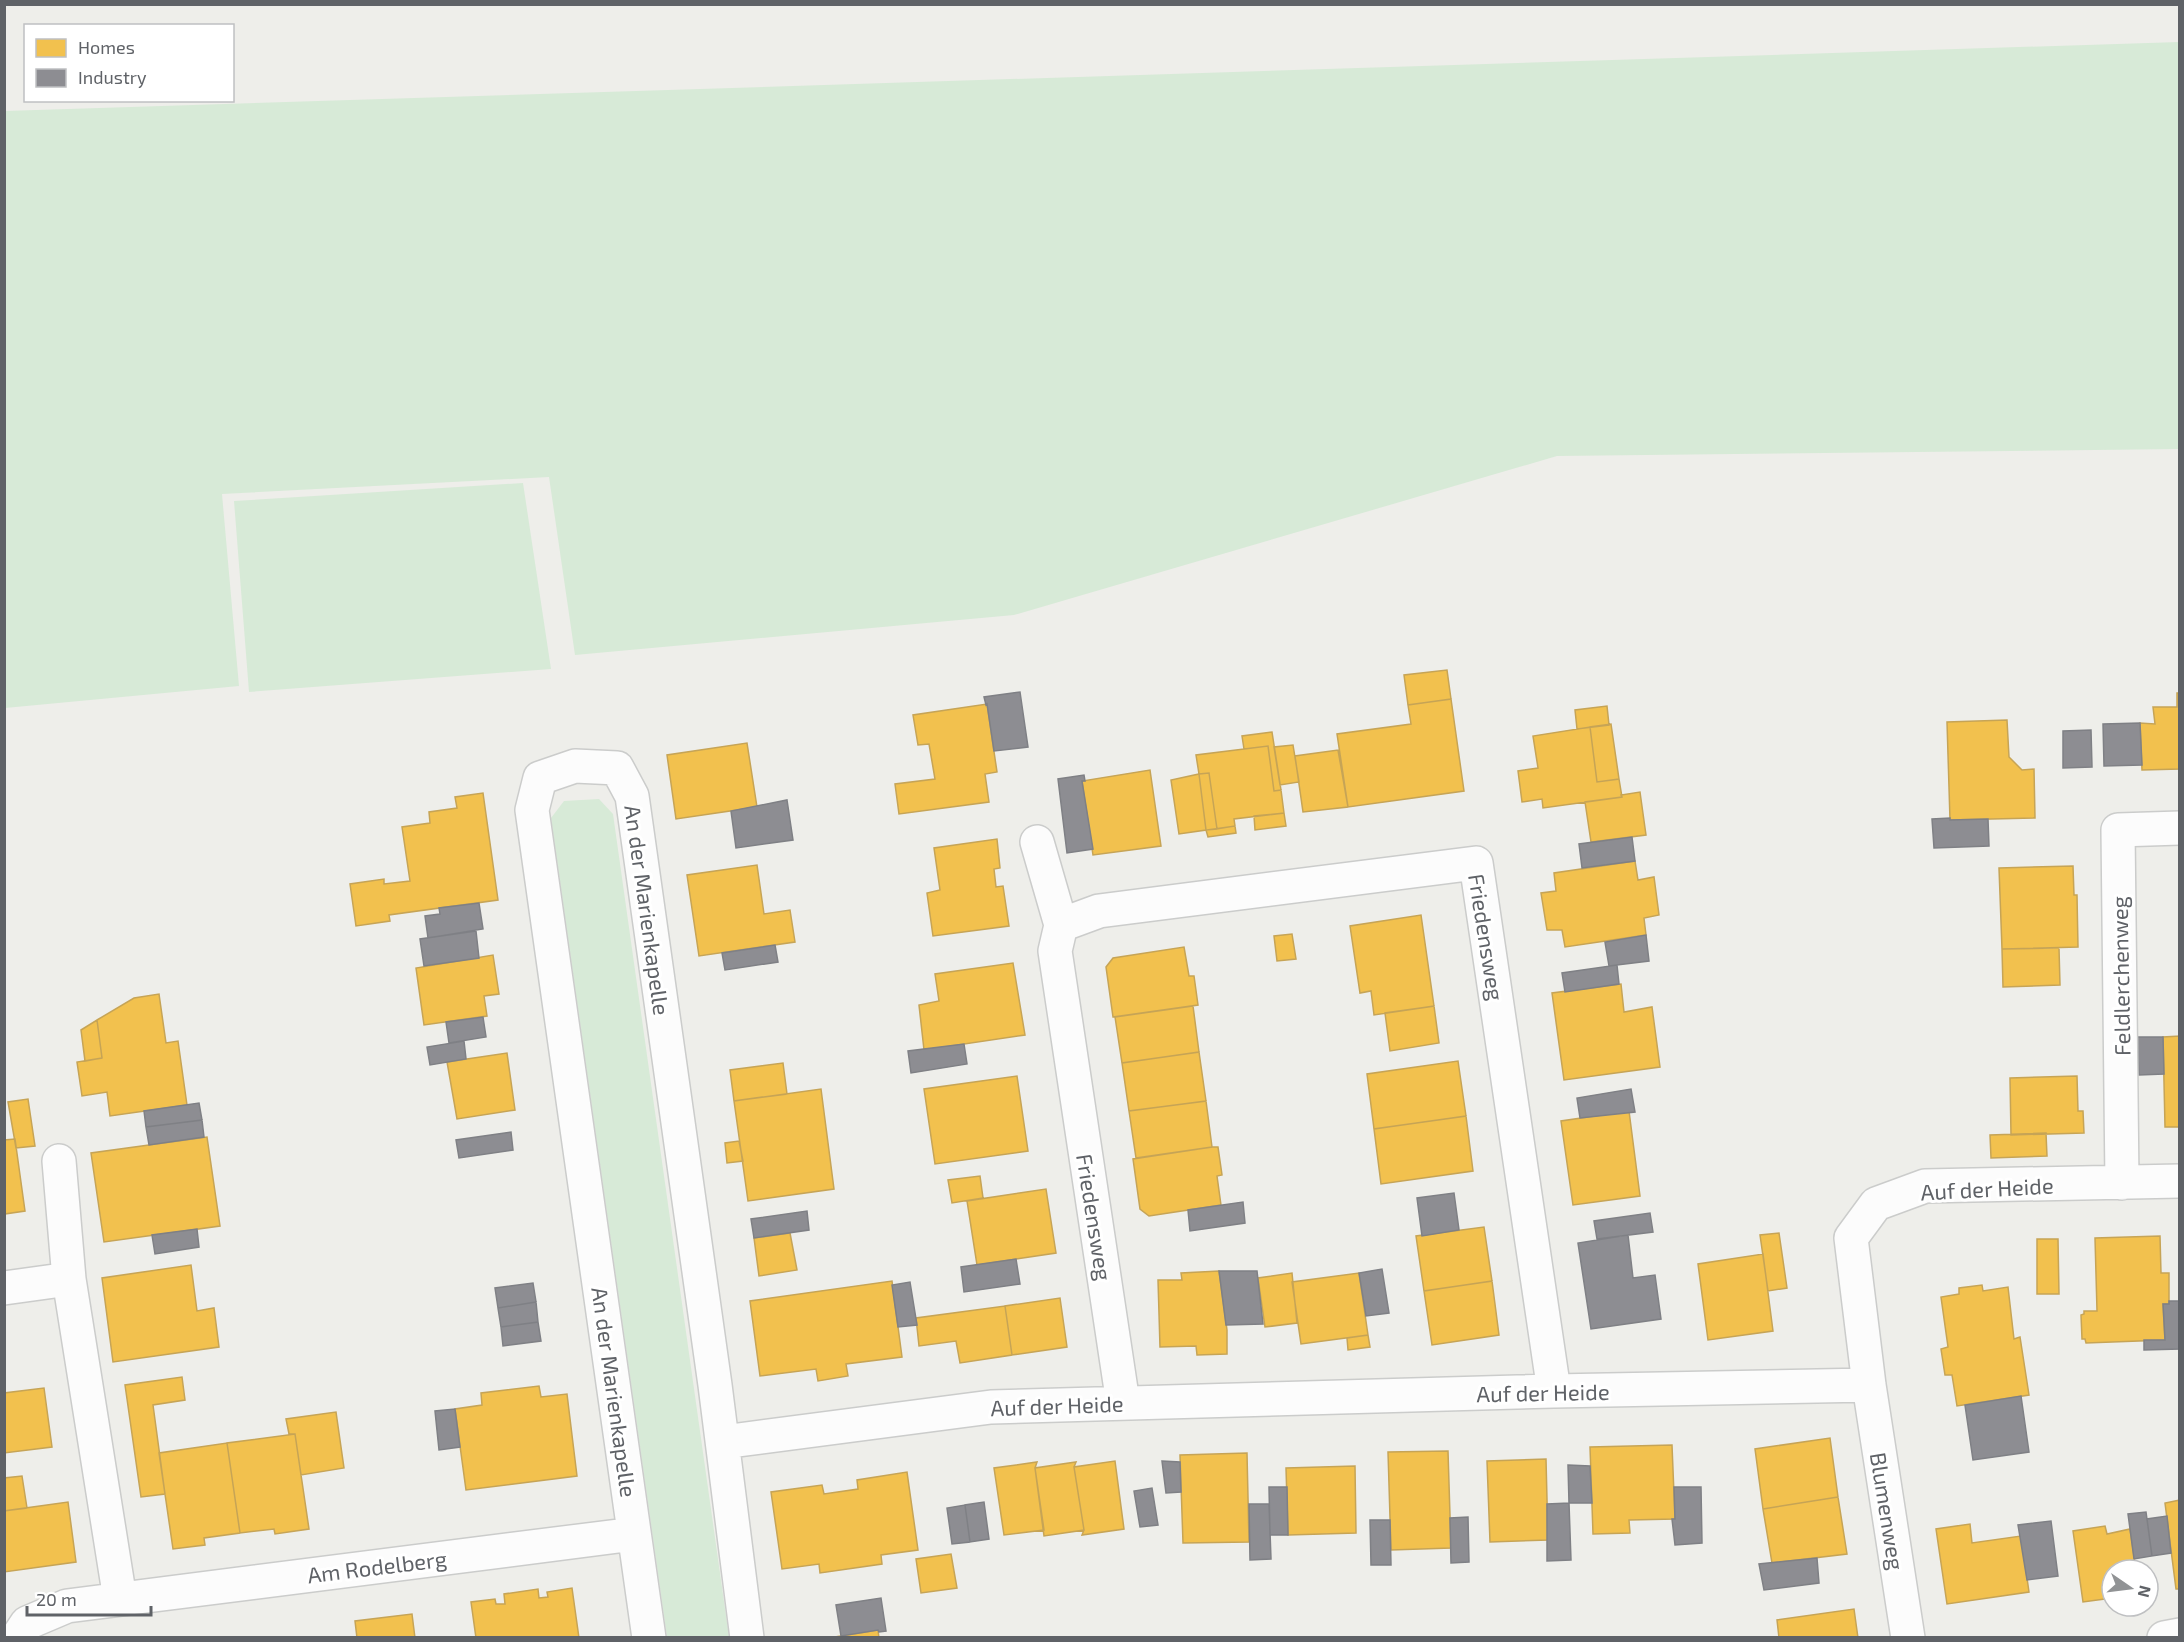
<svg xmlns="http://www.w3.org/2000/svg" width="2184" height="1642" viewBox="0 0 2184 1642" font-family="'Exo 2',sans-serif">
<rect width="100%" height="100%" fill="#eeeeea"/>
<!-- green -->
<path fill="#d7ead7" d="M2179,42V449L1557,456L1014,615L575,655L549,477L222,494L239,686L5,708V111Z
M523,483L551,669L249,692L234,501Z
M599,799L613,814L729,1637H667L551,818L564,801Z"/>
<!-- homes -->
<path fill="#f2c14e" stroke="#c6a456" stroke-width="1.5" d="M1447,670L1451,699L1408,705L1404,675Z
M2177,693H2180V769L2142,770L2140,723L2155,724L2153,707H2177Z
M1451,699L1464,791L1348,807L1337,734L1411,724L1408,705Z
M987,704L997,772L985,774L989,802L899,814L895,784L935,779L929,744L918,745L913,715Z
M1607,706L1609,725L1577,729L1575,710Z
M2007,720L2009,757L2022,770L2034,769L2035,818L1950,820L1947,722Z
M1611,724L1619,779L1597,782L1590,727Z
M1590,727L1597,782L1619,779L1622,797L1543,808L1542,799L1522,802L1518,771L1538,768L1533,736Z
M1272,732L1281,790L1274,791L1268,746L1244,749L1242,736Z
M747,743L757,807L676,819L667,755Z
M1293,745L1299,782L1280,785L1274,747Z
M1268,746L1274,791L1281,790L1284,813L1234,819L1235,826L1217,829L1209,773L1199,774L1196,755Z
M1338,750L1348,807L1303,812L1295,756Z
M1150,770L1161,846L1093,855L1082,781Z
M1209,773L1217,829L1206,830L1199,774Z
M1199,774L1206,830L1179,834L1171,780Z
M1640,792L1646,835L1591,842L1585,802L1622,797L1621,795Z
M483,793L498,900L389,915L390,921L356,926L350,884L384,879V884L410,881L402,827L430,823L429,812L457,808L455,797Z
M1284,813L1286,826L1255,830L1254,816Z
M1235,826L1236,833L1208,837L1206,830Z
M997,839L1000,868L994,869L996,887L1003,886L1009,926L933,936L927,893L940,890L934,848Z
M1635,861L1638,880L1654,877L1659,915L1644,918L1646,935L1565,947L1562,930H1547L1541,893L1556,891L1554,873Z
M757,865L764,914L790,910L795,942L699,956L687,875Z
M2073,866L2074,895H2077L2078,947L2002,949L1999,868Z
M1421,915L1434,1006L1374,1015L1371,991L1360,993L1350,926Z
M1292,934L1296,959L1277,961L1274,936Z
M1184,947L1189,976H1194L1198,1005L1113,1017L1106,967L1113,958Z
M2059,948L2060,985L2003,987L2002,949Z
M493,955L499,994L484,996L487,1016L424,1025L416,968Z
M1013,963L1025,1035L924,1050L919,1005L939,1001L935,974Z
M1621,984L1624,1012L1652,1007L1660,1067L1564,1080L1552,993Z
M159,994L166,1043L178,1041L187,1105L110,1116L107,1092L82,1096L77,1062L102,1058L97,1020L134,998Z
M1193,1006L1199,1052L1122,1063L1115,1017Z
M1434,1006L1439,1043L1390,1051L1385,1013Z
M97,1020L102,1058L85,1061L81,1030Z
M2180,1036V1127H2165L2163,1037Z
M1199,1052L1206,1101L1129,1111L1122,1063Z
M507,1053L515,1110L457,1119L447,1062Z
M1458,1061L1466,1116L1374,1129L1367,1074Z
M783,1063L787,1094L734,1101L730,1070Z
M1017,1076L1028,1151L935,1164L924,1089Z
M2077,1076L2078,1111H2083L2084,1133L2011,1135L2010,1078Z
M821,1089L834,1189L748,1201L734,1101Z
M28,1099L35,1146L16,1148L8,1102Z
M1206,1101L1212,1147L1136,1158L1129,1111Z
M1629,1111L1640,1196L1573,1205L1561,1121Z
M1466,1116L1473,1171L1381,1184L1374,1129Z
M2046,1133L2047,1156L1991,1158L1990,1135Z
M207,1137L220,1226L104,1242L91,1153Z
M15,1139L25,1211L5,1214L4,1219V1140Z
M739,1141L743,1161L727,1163L725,1143Z
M1212,1147H1218L1222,1175L1217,1176L1221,1205L1149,1216L1140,1209L1133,1159Z
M980,1176L983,1198L952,1203L948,1180Z
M1046,1189L1056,1253L977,1265L967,1201Z
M1484,1227L1492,1281L1424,1291L1416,1236Z
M790,1233L797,1270L759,1276L754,1238Z
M1779,1233L1787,1288L1768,1291L1760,1235Z
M2160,1236L2161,1273H2169V1304H2163L2165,1340L2086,1343L2085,1339H2082L2081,1315L2084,1314V1311H2097L2095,1238Z
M2037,1239H2058L2059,1294H2037Z
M1763,1254L1773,1331L1708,1340L1698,1264Z
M191,1265L197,1311L214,1308L219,1347L113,1362L102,1278Z
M1219,1271L1227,1330V1354L1197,1355L1196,1346L1160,1347L1158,1280H1182L1181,1273Z
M1292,1273L1297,1323L1265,1327L1258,1278Z
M1359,1273L1368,1335L1301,1344L1292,1282Z
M892,1281L902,1357L846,1364L848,1376L818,1381L816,1369L760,1376L750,1301Z
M1492,1281L1499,1335L1432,1345L1424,1291Z
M1982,1285L1983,1291L2008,1287L2014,1339L2020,1337L2029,1395L1957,1406L1952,1375H1945L1941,1349L1948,1347L1941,1297L1959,1294V1288Z
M1060,1298L1067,1347L1012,1355L1005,1306Z
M1005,1306L1012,1355L960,1363L956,1341L919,1346L916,1318Z
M1368,1335L1370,1347L1348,1350L1347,1338Z
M182,1377L185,1400L153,1405L165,1494L141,1497L125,1385Z
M539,1386L541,1397L567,1394L577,1476L466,1490L455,1409L482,1405L481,1393Z
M44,1388L52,1447L4,1453V1393Z
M336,1412L344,1468L301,1475L295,1434H289L286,1419Z
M295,1434L309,1529L275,1534L274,1529L240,1533L227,1443Z
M1830,1438L1838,1497L1763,1509L1755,1449Z
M227,1443L240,1533L204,1538L205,1545L173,1549L159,1453Z
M1672,1445L1675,1519L1629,1520L1630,1533L1593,1534L1590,1447Z
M1448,1451L1451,1548L1391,1550L1388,1452Z
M1247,1453L1249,1542L1183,1543L1180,1455Z
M1546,1459L1548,1540L1490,1542L1487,1461Z
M1115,1461L1124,1529L1082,1535L1084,1530L1074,1467Z
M1037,1462L1035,1468L1044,1530L1004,1535L994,1468Z
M1076,1462L1074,1467L1084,1530L1044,1536L1035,1468Z
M1355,1466L1356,1533L1288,1535L1286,1468Z
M907,1472L918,1550L881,1555L882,1564L820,1573L819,1564L782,1569L771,1492L822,1485L824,1494L858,1489L857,1480Z
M22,1476L27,1508L4,1511V1478Z
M1838,1497L1847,1554L1772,1563L1763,1509Z
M2180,1500V1589H2176L2165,1503Z
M68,1502L76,1562L4,1572V1511Z
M1970,1524L1972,1543L2021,1536L2029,1592L1947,1604L1936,1529Z
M2105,1526L2107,1534L2130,1529L2136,1570H2112V1598L2083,1602L2073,1531Z
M951,1554L957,1588L921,1593L916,1559Z
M572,1588L579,1638H476L471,1602L495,1599L496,1604H505L504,1594L538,1589L539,1598L548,1597L547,1592Z
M1854,1609L1858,1638H1779L1777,1620Z
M412,1614L415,1638H357L355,1621Z
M878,1630L879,1638H828L841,1636Z"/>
<!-- industry -->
<path fill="#8d8d92" stroke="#7f8085" stroke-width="1.5" d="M1020,692L1028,747L994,751L987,704L986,705L984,697Z
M2140,723L2142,765L2104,766L2103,724Z
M2091,730L2092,767L2063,768V731Z
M1084,775L1085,781H1082L1093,849L1067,853L1058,779Z
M787,800L793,840L736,848L731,811Z
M1950,818V820L1988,819L1989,846L1934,848L1932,819Z
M1632,837L1635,861L1582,868L1579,844Z
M479,903L483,929L428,938L425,916L440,914L439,908Z
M476,931L479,958L424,966L420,939Z
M1646,935L1649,961L1609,966L1605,942Z
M775,945L778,962L725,970L722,953Z
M1617,965L1619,984L1565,992L1562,973Z
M483,1017L486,1037L449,1043L446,1022Z
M2137,1037H2163L2164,1074L2139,1075Z
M464,1041L466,1059L430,1065L427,1047Z
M964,1044L967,1064L911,1073L908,1051Z
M1631,1089L1635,1112L1580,1118L1577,1098Z
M199,1103L202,1120L146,1127L144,1111Z
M202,1120L204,1137L149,1145L146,1127Z
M511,1132L513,1150L459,1158L456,1140Z
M1454,1193L1459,1230L1422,1236L1417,1198Z
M1243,1202L1245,1223L1190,1231L1188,1210Z
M807,1211L809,1230L754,1238L751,1219Z
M1650,1213L1653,1232L1597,1239L1594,1221Z
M197,1229L199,1247L155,1254L152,1235Z
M1628,1235L1633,1278L1655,1275L1661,1319L1591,1329L1578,1243Z
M1016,1259L1020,1284L964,1292L961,1267Z
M1382,1269L1389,1313L1366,1316L1359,1273Z
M1219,1271H1257L1263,1324L1226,1325Z
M910,1282L917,1325L898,1327L892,1285Z
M533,1283L536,1302L498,1308L495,1288Z
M2169,1301H2180V1349L2144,1350V1340H2165L2163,1304H2169Z
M536,1302L538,1322L501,1327L498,1308Z
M538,1322L541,1341L503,1346L501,1327Z
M2021,1396L2029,1452L1973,1460L1965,1405Z
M455,1409L460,1447L439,1450L435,1411Z
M1162,1461L1180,1462L1181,1492L1166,1493Z
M1568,1465L1590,1466L1592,1503H1569Z
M1269,1487H1287L1288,1535H1270Z
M1674,1487H1701L1702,1543L1675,1545L1672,1519H1675Z
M1152,1488L1158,1525L1140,1527L1134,1491Z
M984,1502L989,1539L970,1542L965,1505Z
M1569,1503L1571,1560L1547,1561V1504Z
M1249,1504H1269L1271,1559L1250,1560Z
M965,1505L970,1542L952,1544L947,1508Z
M2146,1512L2152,1556L2134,1559L2128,1514Z
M2167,1516L2171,1553L2152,1556L2147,1519Z
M1468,1517L1469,1562L1451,1563L1450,1518Z
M1370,1520H1390L1391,1565H1371Z
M2051,1521L2058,1576L2027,1580L2018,1525Z
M1817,1558L1819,1583L1764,1590L1759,1564Z
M881,1598L886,1631L879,1632L878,1630L841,1636L836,1605Z"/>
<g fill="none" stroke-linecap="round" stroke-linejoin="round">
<defs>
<path id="minor" d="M1037,842L1061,925
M59,1161L69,1279L120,1599
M2122,1183L2118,830L2180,828
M4,1288L69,1279
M1123,1403L1055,951L1061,925L1099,911L1476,863L1554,1391
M723,1442L991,1407L1554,1391L1869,1385
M17,1638L27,1623L67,1606L634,1534
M649,1638L532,810L540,778L575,766L617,768L632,796L715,1385L747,1638
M1908,1638L1869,1385L1851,1238L1876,1204L1925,1186L2180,1181
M2164,1638L2180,1635"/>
</defs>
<!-- minor casing -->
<use href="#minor" stroke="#cbcccb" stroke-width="36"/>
<!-- minor -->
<use href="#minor" stroke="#fcfcfc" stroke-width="33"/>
</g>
<g text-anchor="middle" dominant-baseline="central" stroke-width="6" stroke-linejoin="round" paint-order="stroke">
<!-- street labels -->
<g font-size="22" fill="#5f6267" stroke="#fff">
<text transform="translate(648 910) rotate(82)">An der Marienkapelle</text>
<text transform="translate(1487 937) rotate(81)">Friedensweg</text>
<text transform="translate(2120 976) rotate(-91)">Feldlerchenweg</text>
<text transform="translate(1987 1188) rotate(-3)">Auf der Heide</text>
<text transform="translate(1095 1217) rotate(81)">Friedensweg</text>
<text transform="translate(615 1392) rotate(82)">An der Marienkapelle</text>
<text transform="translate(1543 1392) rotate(-1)">Auf der Heide</text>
<text transform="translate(1057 1405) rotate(-2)">Auf der Heide</text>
<text transform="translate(1888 1511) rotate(81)">Blumenweg</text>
<text transform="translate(377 1566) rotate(-7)">Am Rodelberg</text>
</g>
</g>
<!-- border -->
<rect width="2184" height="1642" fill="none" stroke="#5f6267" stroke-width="12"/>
<!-- legend -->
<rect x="24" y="24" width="210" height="78" fill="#ffffff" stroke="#bfc0c2" stroke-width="1.5"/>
<rect x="36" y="39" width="30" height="18" fill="#f2c14e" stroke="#bfc0c2" stroke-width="1.5"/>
<text x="78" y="54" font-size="18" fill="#5f6267">Homes</text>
<rect x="36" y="69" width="30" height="18" fill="#8d8d92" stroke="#bfc0c2" stroke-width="1.5"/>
<text x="78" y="84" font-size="18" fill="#5f6267">Industry</text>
<!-- north arrow -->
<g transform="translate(2130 1588) rotate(104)"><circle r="28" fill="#ffffff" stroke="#bfc0c2" stroke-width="1.5"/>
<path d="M0-4.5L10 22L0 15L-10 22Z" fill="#919395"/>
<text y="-9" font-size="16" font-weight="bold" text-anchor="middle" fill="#5f6267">N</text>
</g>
<!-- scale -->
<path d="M27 1606v9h124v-9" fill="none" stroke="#5f6267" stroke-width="3"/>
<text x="36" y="1606" font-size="18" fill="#5f6267" stroke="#ffffff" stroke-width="4.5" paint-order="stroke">20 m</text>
</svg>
